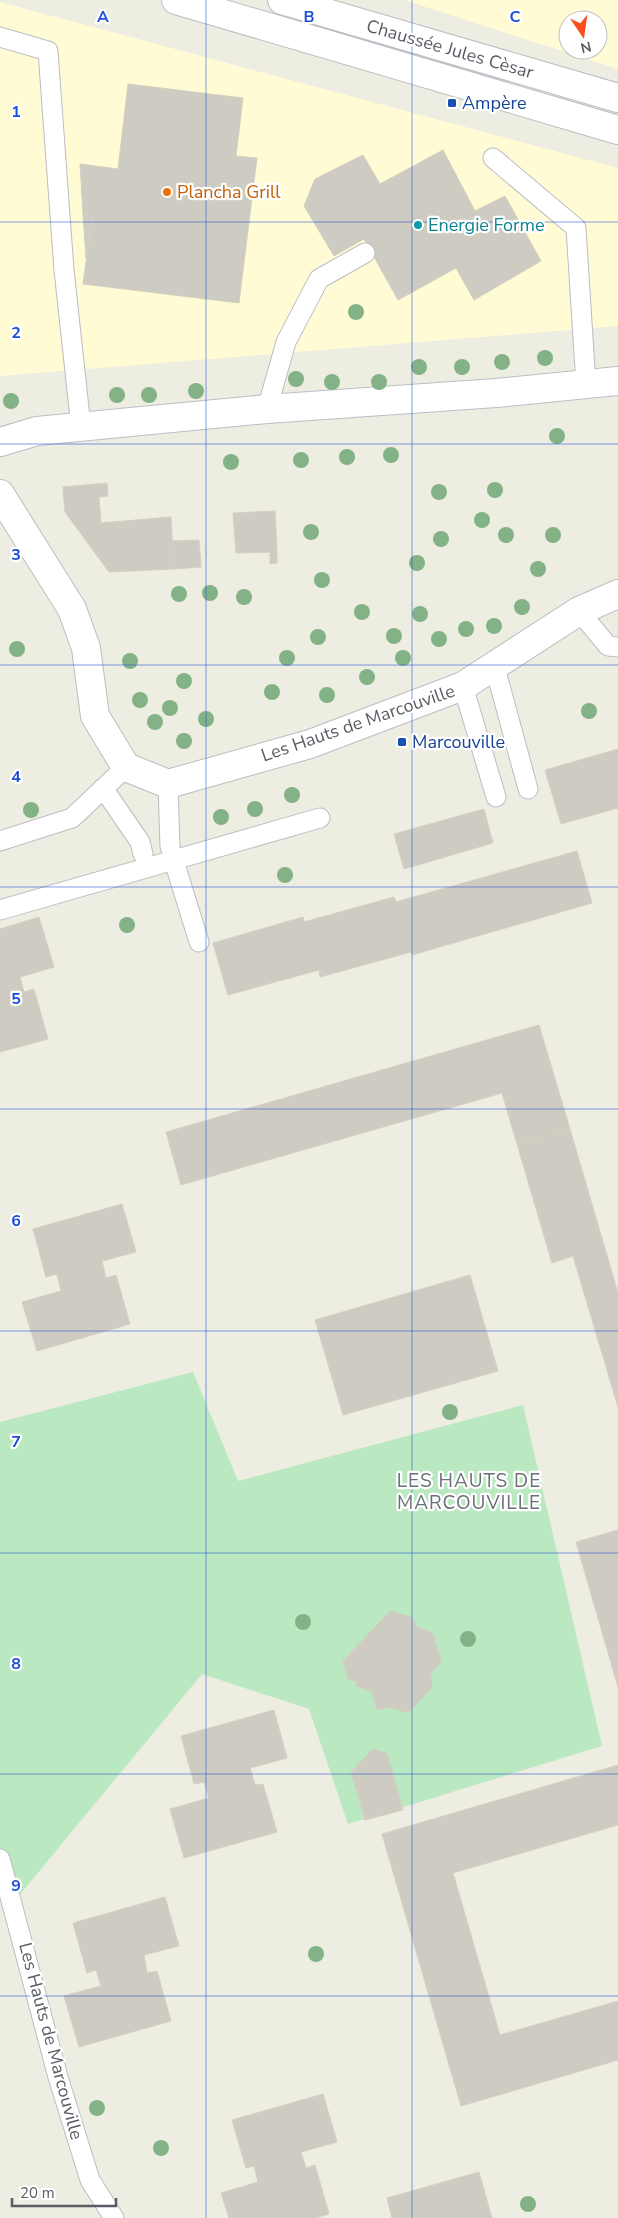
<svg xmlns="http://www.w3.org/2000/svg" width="618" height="2218" viewBox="0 0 618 2218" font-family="'Nunito Sans',sans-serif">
<rect width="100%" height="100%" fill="#eeede1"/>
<!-- commercial -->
<path fill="#fffcd5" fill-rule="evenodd" d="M404,0H618V69ZM568,20H598V50H568Z
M0,2L618,168V326L0,376Z"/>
<!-- green -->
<path fill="#bae9c1" d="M193,1372L238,1481L523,1405L602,1746L348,1824L309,1709L202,1674L13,1903L0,1859V1422Z"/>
<!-- building -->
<path fill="#ceccc2" stroke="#d3d0bf" d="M128,84L243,98L236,156L257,158L239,303L83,284L92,216L83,215L80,164L118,169Z
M443,150L475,211L505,196L541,261L474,300L456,268L398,300L364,239L334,256L304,206L315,179L363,155L380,184Z
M83,215L92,216L86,258Z
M107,483L108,496L99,497L101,523L171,517L174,569L109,572L65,512L63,487Z
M275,511L277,552L236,553L233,513Z
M199,540L201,567L174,569L172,541Z
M270,552H277V563L270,564Z
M618,749V808L561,824L545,770Z
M484,809L493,843L404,869L394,834Z
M577,851L592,903L412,955L411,952L320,977L319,970L228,995L213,943L303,917L304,922L394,897L396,902Z
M39,917L54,967L20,977L24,992L34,989L48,1039L0,1052V929Z
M539,1025L570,1129L517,1144L502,1093L181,1185L166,1132Z
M570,1129L618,1293V1407L573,1256L552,1263L517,1144Z
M122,1204L136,1252L102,1261L106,1278L116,1275L130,1324L37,1351L22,1302L61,1291L57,1274L46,1277L33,1229Z
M470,1275L498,1371L343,1415L315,1320Z
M618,1530V1687L576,1542Z
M390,1611L412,1617L417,1627L433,1633L441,1662L431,1674L432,1688L408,1713L389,1707L377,1710L371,1691L356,1686V1681L348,1680L343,1661Z
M274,1710L287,1758L250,1768L255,1785L263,1784L277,1832L184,1858L170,1809L209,1798L204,1782L194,1784L181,1736Z
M373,1749L387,1753L403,1810L365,1820L351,1772Z
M618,1765V1825L453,1873L500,2035L618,2001V2060L461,2106L382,1834Z
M165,1897L179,1946L144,1955L147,1973L157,1971L171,2021L79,2047L64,1996L101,1986L96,1970L87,1973L73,1923Z
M323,2094L337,2142L301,2152L306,2168L315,2165L329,2214L315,2218H229L221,2193L258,2182L254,2166L246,2168L232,2120Z
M479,2172L492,2218H392L387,2198Z"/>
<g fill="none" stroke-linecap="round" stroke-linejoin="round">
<defs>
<path id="lane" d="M0,37L48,51L64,270L81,427
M493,158L576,228L586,385
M267,409L286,342L319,279L365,253
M579,611L608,646L618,647
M494,664L528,789
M463,686L496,797
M168,784L170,847
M103,788L140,842L143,854
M0,841L72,818L126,767
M174,861L199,942
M0,910L320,818
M0,1859L58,2077L90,2180L114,2218"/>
<path id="street" d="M0,494L72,609L86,648L95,716L126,767L168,784L310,744L463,686L579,611L618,594"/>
<path id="secondary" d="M176,0L618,130
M282,0L618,98
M0,442L37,431L267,409L496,393L618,381"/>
</defs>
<!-- lane casing -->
<use href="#lane" stroke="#bbbdc4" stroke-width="21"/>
<!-- street casing -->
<use href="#street" stroke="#bbbdc4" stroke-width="30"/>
<!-- secondary casing -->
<use href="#secondary" stroke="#bcbec6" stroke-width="30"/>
<!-- lane -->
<use href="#lane" stroke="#fff" stroke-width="19"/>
<!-- street -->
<use href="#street" stroke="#fff" stroke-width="28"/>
<!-- secondary -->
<use href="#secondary" stroke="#fff" stroke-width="28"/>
</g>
<!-- trees -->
<g fill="#83b286">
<circle cx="356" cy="312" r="8"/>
<circle cx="545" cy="358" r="8"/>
<circle cx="502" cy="362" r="8"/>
<circle cx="419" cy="367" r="8"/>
<circle cx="462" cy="367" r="8"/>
<circle cx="296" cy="379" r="8"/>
<circle cx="332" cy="382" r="8"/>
<circle cx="379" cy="382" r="8"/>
<circle cx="196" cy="391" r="8"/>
<circle cx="117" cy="395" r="8"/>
<circle cx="149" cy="395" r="8"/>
<circle cx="11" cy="401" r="8"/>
<circle cx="557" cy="436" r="8"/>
<circle cx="391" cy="455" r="8"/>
<circle cx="347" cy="457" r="8"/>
<circle cx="301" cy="460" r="8"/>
<circle cx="231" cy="462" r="8"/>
<circle cx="495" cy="490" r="8"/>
<circle cx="439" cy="492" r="8"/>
<circle cx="482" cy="520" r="8"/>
<circle cx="311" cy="532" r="8"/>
<circle cx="506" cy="535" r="8"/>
<circle cx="553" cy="535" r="8"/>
<circle cx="441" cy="539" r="8"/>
<circle cx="417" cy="563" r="8"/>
<circle cx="538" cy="569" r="8"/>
<circle cx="322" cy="580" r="8"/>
<circle cx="210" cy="593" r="8"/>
<circle cx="179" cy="594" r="8"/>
<circle cx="244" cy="597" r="8"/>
<circle cx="522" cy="607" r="8"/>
<circle cx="362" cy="612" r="8"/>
<circle cx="420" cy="614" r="8"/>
<circle cx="494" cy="626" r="8"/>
<circle cx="466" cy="629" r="8"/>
<circle cx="394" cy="636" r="8"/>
<circle cx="318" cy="637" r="8"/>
<circle cx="439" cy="639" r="8"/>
<circle cx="17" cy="649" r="8"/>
<circle cx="287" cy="658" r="8"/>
<circle cx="403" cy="658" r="8"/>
<circle cx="130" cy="661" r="8"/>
<circle cx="367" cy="677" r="8"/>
<circle cx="184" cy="681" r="8"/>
<circle cx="272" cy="692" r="8"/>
<circle cx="327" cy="695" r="8"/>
<circle cx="140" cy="700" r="8"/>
<circle cx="170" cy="708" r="8"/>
<circle cx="589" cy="711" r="8"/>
<circle cx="206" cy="719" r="8"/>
<circle cx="155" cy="722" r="8"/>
<circle cx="184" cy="741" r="8"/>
<circle cx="292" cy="795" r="8"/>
<circle cx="255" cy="809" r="8"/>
<circle cx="31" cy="810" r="8"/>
<circle cx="221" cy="817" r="8"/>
<circle cx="285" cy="875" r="8"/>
<circle cx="127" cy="925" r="8"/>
<circle cx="450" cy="1412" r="8"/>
<circle cx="303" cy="1622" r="8"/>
<circle cx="468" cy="1639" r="8"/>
<circle cx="316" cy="1954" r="8"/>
<circle cx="97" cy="2108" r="8"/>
<circle cx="161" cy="2148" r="8"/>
<circle cx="528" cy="2204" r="8"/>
</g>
<!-- grid -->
<path fill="none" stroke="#1d4ed8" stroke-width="1" stroke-opacity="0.55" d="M206,0V2218M412,0V2218M0,222H618M0,444H618M0,665H618M0,887H618M0,1109H618M0,1331H618M0,1553H618M0,1774H618M0,1996H618"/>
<!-- markers -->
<g fill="#1a4fb4" stroke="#fff" stroke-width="2">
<rect x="447" y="98" width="10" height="10" rx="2.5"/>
<rect x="397" y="737" width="10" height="10" rx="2.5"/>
</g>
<circle fill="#e8710a" stroke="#fff" stroke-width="2" cx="167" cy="192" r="5"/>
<circle fill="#0f9aa8" stroke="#fff" stroke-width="2" cx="418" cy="225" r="5"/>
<g text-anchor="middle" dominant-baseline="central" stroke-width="4.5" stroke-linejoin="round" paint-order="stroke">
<!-- street labels -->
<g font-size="18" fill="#595c64" stroke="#fff">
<text transform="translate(450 49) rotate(16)">Chaussée Jules Cèsar</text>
<text transform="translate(358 723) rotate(-19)">Les Hauts de Marcouville</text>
<text transform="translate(51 2041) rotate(75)">Les Hauts de Marcouville</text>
</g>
<!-- transit labels -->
<g font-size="18" fill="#164399" stroke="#fff" text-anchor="start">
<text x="462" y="103">Ampère</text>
<text x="412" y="742">Marcouville</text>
</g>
<!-- food labels -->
<g font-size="18" fill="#c56008" stroke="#fff" text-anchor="start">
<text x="177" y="192">Plancha Grill</text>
</g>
<!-- culture labels -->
<g font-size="18" fill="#0d838f" stroke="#fff" text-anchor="start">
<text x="428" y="225">Energie Forme</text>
</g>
<!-- neighbourhood labels -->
<g font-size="19" letter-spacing="1" fill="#6a6e76" stroke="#fff">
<text x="469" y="1481">LES HAUTS DE<tspan x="469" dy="22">MARCOUVILLE</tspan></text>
</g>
</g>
<g font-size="16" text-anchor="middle" font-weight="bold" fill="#1d4ed8" stroke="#fff" stroke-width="4.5" stroke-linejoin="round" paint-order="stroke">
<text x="103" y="22">A</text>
<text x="309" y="22">B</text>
<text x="515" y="22">C</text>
<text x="16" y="117">1</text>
<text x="16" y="338">2</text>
<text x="16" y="560">3</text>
<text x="16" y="782">4</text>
<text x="16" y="1004">5</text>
<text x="16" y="1226">6</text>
<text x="16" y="1447">7</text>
<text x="16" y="1669">8</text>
<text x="16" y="1891">9</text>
</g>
<!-- north arrow -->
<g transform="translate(583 35) rotate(167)"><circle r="24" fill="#ffffff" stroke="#bdbec1"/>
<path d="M0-4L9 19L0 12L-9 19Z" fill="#fa4e1b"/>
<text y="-8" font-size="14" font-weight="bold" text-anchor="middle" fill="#595c64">N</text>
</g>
<!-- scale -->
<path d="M12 2198v8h104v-8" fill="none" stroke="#595c64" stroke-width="2.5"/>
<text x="20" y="2198" font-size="15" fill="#595c64" stroke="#ffffff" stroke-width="4" paint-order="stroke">20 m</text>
</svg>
